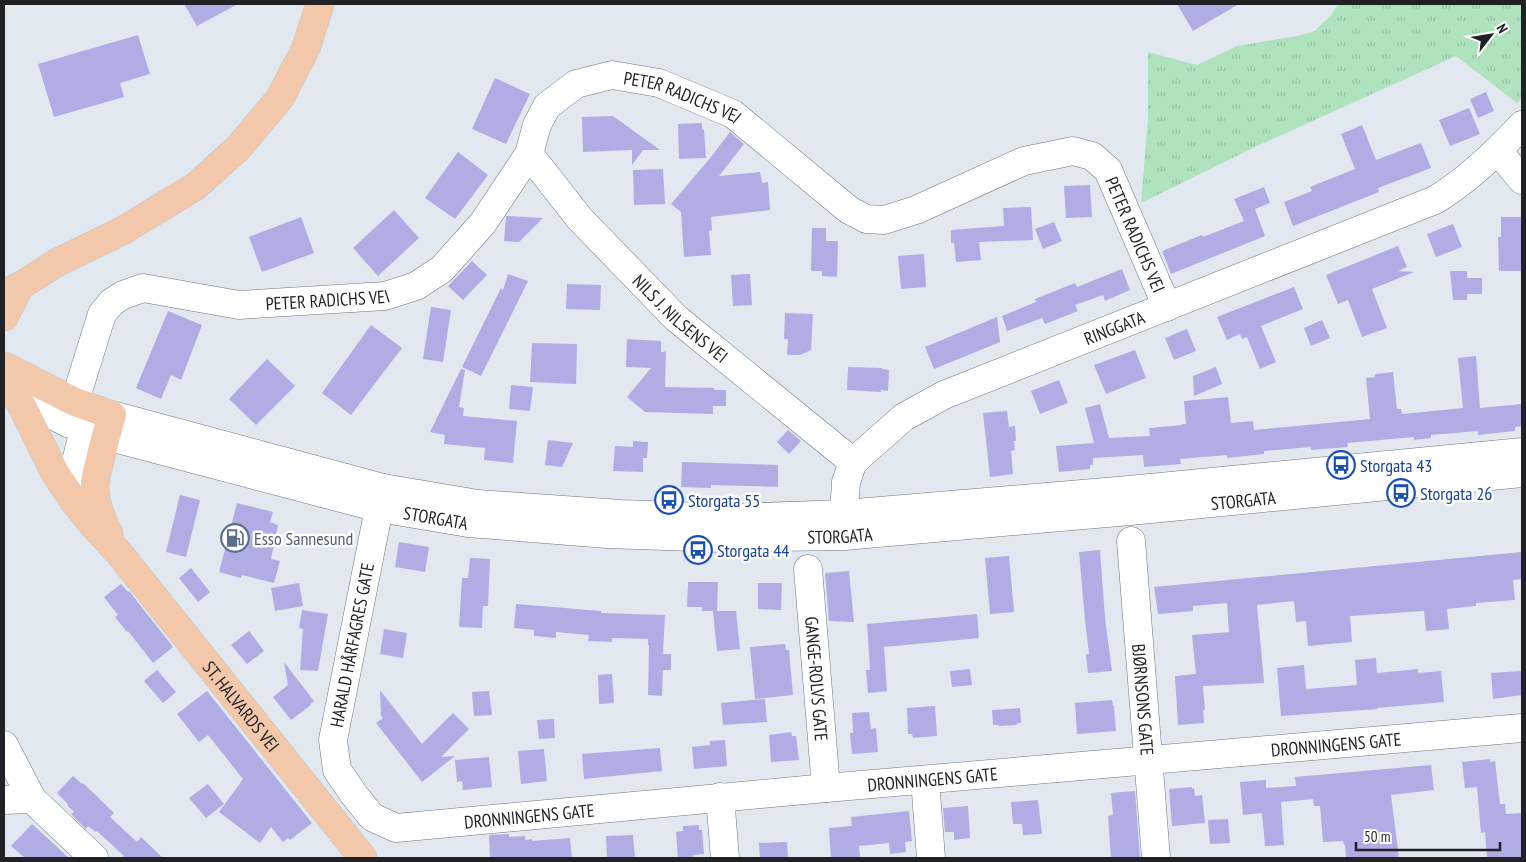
<svg xmlns="http://www.w3.org/2000/svg" width="1526" height="862" viewBox="0 0 1526 862" font-family="'PT Sans Narrow',sans-serif">
<defs>
<pattern id="grass-tufts" width="24" height="20" patternUnits="userSpaceOnUse" patternTransform="scale(1.25)"><rect width="24" height="20" fill="#afe3be"/><path d="M3 7l-1-3M5 7V3M7 7l1-3M15 17l-1-3M17 17v-4M19 17l1-3" fill="none" stroke="#96c2a3"/></pattern>
</defs>
<rect width="100%" height="100%" fill="#e1e8f0"/>
<!-- grass -->
<path fill="url(#grass-tufts)" d="M1338,4H1522V97L1517,103L1456,56L1255,147L1141,203L1148,118V52L1197,65L1237,46L1298,36L1315,31L1331,15Z"/>
<!-- building -->
<path fill="#b0ade5" d="M184,4H238L197,26Z
M1177,4H1239L1193,31Z
M138,35L150,74L120,83L124,97L54,117L38,64Z
M495,78L530,94L506,144L472,129Z
M1486,92L1494,111L1478,118L1470,99Z
M1469,108L1480,134L1450,146L1439,120Z
M613,116L649,142L660,150H643L632,165V150L583,152L582,117Z
M702,123V129L704,130L706,158L679,159L678,124Z
M1362,125L1376,160L1421,143L1431,168L1378,188L1379,192L1293,226L1284,202L1312,191L1310,187L1355,169L1341,134Z
M730,132L744,144L719,176L760,172L762,183L768,182L770,210L711,217L712,230L709,231L711,255L684,257L681,212L671,204L711,157Z
M458,152L488,175L455,219L425,198Z
M663,169L665,204L634,205L633,170Z
M1090,185L1092,217L1066,218L1064,186Z
M1264,187L1270,203L1255,209L1265,236L1171,274L1162,251L1202,235L1203,237L1244,221L1234,199Z
M1031,207L1033,240L979,242L981,260L956,262L954,243H951V230L1004,226L1003,208Z
M394,210L419,238L378,276L353,248Z
M506,216L543,218L519,242L504,241Z
M301,217L314,253L262,272L249,237Z
M1501,217H1522V271H1499L1498,237H1501Z
M1054,222L1062,241L1043,249L1035,229Z
M1453,224L1462,247L1436,257L1427,234Z
M812,228H826V241H838L837,277L822,276V271H811Z
M1398,246L1407,267L1398,271L1414,272L1372,289L1387,328L1362,337L1348,300L1338,304L1326,275Z
M924,254L926,287L901,289L898,256Z
M472,261L487,275L463,300L448,286Z
M1122,269L1130,290L1105,301L1103,295L1075,305L1078,311L1045,324L1042,318L1007,331L1002,316L1036,302L1035,299L1075,283L1077,287Z
M1450,271H1467V278H1482V294H1467V300H1453Z
M508,274L528,281L481,376L462,367L501,288L503,290Z
M750,274L752,305L733,306L731,275Z
M567,284L601,285L600,310L566,309Z
M1294,287L1303,309L1261,326L1276,362L1260,369L1247,337L1242,339L1240,334L1227,340L1217,317Z
M431,307L451,310L443,362L423,359Z
M168,311L202,325L181,380L171,375L161,399L136,388Z
M785,313L813,314L811,350L800,355H787L788,339H784Z
M997,317L1000,342L934,369L925,347Z
M1322,320L1330,338L1311,346L1304,328Z
M371,325L402,348L351,415L322,393Z
M1187,329L1196,351L1174,360L1165,338Z
M627,339L661,341V352H664L666,351L665,387L714,388V390H726V406H713V414L645,412L627,397L651,368L626,367Z
M532,343L577,344L576,384L530,382Z
M1135,350L1146,378L1106,394L1094,365Z
M1476,356L1480,408L1522,404V426L1515,427V431L1478,435V431L1431,435V438L1414,440V437L1347,443L1348,447L1311,450V447L1264,451V454L1227,458V455L1180,459L1181,464L1144,467L1143,455L1093,458V465H1090V469L1059,472L1056,446L1094,443L1085,408L1100,404L1109,438L1150,436L1149,428L1182,425V424H1186L1184,401L1228,397L1231,423L1253,421L1254,430L1370,419L1366,378L1375,377V374L1393,372L1397,409H1401L1402,414L1463,408L1458,358Z
M267,359L295,386L256,425L229,399Z
M848,367L882,368V369L889,370L888,391L881,390V392L847,390Z
M1216,367L1222,384L1194,396L1193,376Z
M461,369L465,370L459,407L464,408L463,416L517,421L513,463L484,460L485,448L444,444L445,435L430,432Z
M1059,380L1068,403L1040,414L1031,391Z
M511,385L533,387L530,411L509,409Z
M1007,411L1009,427L1015,426L1016,441H1014L1015,450L1011,451L1013,474L990,477L983,413Z
M788,430L801,441L789,454L777,442Z
M548,440L573,443L562,467L545,465Z
M633,441L648,442L647,458H643V472L613,471L615,446L633,447Z
M682,462L778,465V487L711,485V488L681,487Z
M180,495L200,500L186,557L166,552Z
M237,503L273,512L270,522L278,525L271,559L280,561L274,583L242,575L241,578L219,572Z
M399,542L429,547L425,572L395,567Z
M1100,550L1105,618L1112,671L1088,673L1086,654H1089L1085,620L1079,552Z
M1522,552V579L1513,580L1515,600L1476,603V606L1447,609L1449,629L1426,631L1424,611L1350,616L1352,642L1308,646L1306,621L1296,622L1294,601L1257,605L1264,683L1203,686L1205,710H1203L1204,723L1178,725L1175,676L1196,674L1192,635L1229,632L1227,603L1193,606V611L1158,614L1154,587Z
M1009,556L1014,612L990,614L985,558Z
M470,558L490,559L488,606H483L482,628L459,627L462,578H468Z
M191,568L210,592L198,602L179,578Z
M849,571L854,622L829,621L825,573Z
M688,582H718L717,611H702V607H687Z
M299,583L303,606L275,611L271,588Z
M758,583H782L781,610L758,609Z
M121,584L128,592L129,591L173,647L153,663L128,631L127,632L115,617L118,615L104,597Z
M516,604L601,611V613L665,615L663,654H671V670H663L662,696L648,695L649,645H648V639L612,638V642L588,641L589,635L556,632V638L534,636V630L514,628Z
M302,610L328,614L318,671L300,670L303,629L299,628Z
M713,611H736L740,649L717,651Z
M977,614L979,638L884,647L887,691L868,693L866,670H870L867,624Z
M384,629L407,633L403,658L380,654Z
M249,631L264,651L247,664L231,645Z
M785,644L786,650H789L793,695L755,699L750,647Z
M1376,658L1377,673L1418,669V673L1441,671L1444,702L1377,708L1378,709L1281,716L1277,668L1304,665L1306,689L1357,685L1355,660Z
M284,662L314,701L310,704L311,705L291,720L273,697L288,685Z
M970,669L972,685L952,687L950,671Z
M157,670L176,692L163,703L144,681Z
M1522,671V695L1493,699L1491,673Z
M612,674L614,703L599,704L598,675Z
M380,690L422,744L453,713L469,729L441,757L455,756L422,782L376,723L383,718L381,716Z
M207,691L312,823L290,840L288,838L283,842L271,827L260,843L219,812L243,779L208,735L199,742L177,714Z
M489,691L492,715L474,716L472,692Z
M765,699L767,722L723,725L721,703Z
M1112,700L1113,706H1114L1116,731L1077,734L1075,703Z
M935,706L937,736L913,738L912,734H908L907,708Z
M1020,708L1021,723H1017V725L998,726V725H993L992,710Z
M869,712L871,729L876,728L878,752L852,754L850,733H853L852,713Z
M554,719L555,738L539,739L537,720Z
M791,732L792,736H796L799,760L771,762L769,735Z
M725,740L727,766L694,769L692,747L710,745V741Z
M660,748L662,771L584,779L582,754Z
M544,749L547,781L521,784L518,751Z
M489,757L492,787L463,790L462,781L457,782L455,760Z
M1490,759V762L1495,761L1500,804H1505L1506,814L1522,813V858H1487L1485,832L1481,833L1477,787L1465,788L1462,762Z
M1431,765L1434,790L1391,795L1399,858H1346L1345,845H1344L1343,841L1323,842L1320,806H1314L1313,799L1281,802L1284,845L1265,846L1262,813L1243,815L1240,782L1266,780V788L1296,786L1295,777Z
M73,776L82,784L83,783L114,813L110,817L137,842L141,837L163,858H121L124,856L97,831L96,832L88,826L86,829L71,814L74,812L67,805L68,804L57,793Z
M208,784L224,804L206,818L189,798Z
M1192,787V789L1194,788L1195,796L1202,795L1205,823L1172,826L1169,789Z
M1135,791L1140,858H1111L1108,816L1113,815L1111,793Z
M1038,800L1042,834L1023,835L1022,824H1013L1011,802Z
M968,806L970,838L954,840V832H945L943,808Z
M909,811L912,841L905,842L906,852L890,854L889,843L859,846L860,857L831,858L829,828L852,826L851,817Z
M1228,819L1230,843L1210,844L1208,820Z
M32,824L69,858H25L11,846Z
M699,825V830H702L704,854L693,855V858H678L676,832L683,831V826Z
M509,834V837L525,836V840L532,839V841L570,838L572,858H490L489,835Z
M633,835L635,858H607L606,836Z
M787,842L788,858H760L759,843Z"/>
<g fill="none" stroke-linecap="round" stroke-linejoin="round">
<defs>
<g id="minor">
<path d="M1498,151L1522,180"/>
<path id="s1" d="M529,154L580,219L676,318L853,462"/>
<path id="s2" d="M18,398L68,423L106,436L379,508L468,523L607,534L722,538L844,536L1130,511L1522,473"/>
<path d="M112,415L383,488L478,504L621,514L730,518L816,515L844,514L1129,490L1522,452"/>
<path id="s3" d="M68,423L102,314L112,302L123,295L143,288L239,305L385,296L416,286L442,269L483,223L529,154L537,125L547,106L576,84L612,75L659,83L733,114L849,210L866,219L884,220L916,210L1024,161L1073,151L1092,156L1108,170L1167,307"/>
<path id="s4" d="M383,488L333,740L337,770L355,796L372,817L396,828L826,788L1522,728"/>
<path d="M74,501L73,473L89,411"/>
<path id="s5" d="M844,532V514L846,482L853,462L904,417L944,395L1435,200C1468,180 1496,153 1522,125"/>
<path id="s6" d="M1131,541L1156,858"/>
<path id="s7" d="M808,569L826,788"/>
<path d="M4,745L32,799L94,858"/>
<path d="M925,780L931,858"/>
<path d="M720,797L725,858"/>
<path d="M4,800L32,799"/>
</g>
<g id="major">
<path d="M4,293L20,286L58,262L122,231L196,186L239,147L280,98L306,48L320,4"/>
<path d="M4,317L20,286"/>
<path d="M4,366L75,402L112,415C107,431 103,447 99,464C97,472 94,481 95,490C96,506 102,521 109,534"/>
<path id="s8" d="M4,389L18,398L55,473L74,501L93,525L119,553L363,858"/>
</g>
</defs>
<!-- minor casing -->
<use href="#minor" stroke="#6f767c" stroke-width="29"/>
<!-- major casing -->
<use href="#major" stroke="#c5c5c6" stroke-width="29"/>
<!-- minor -->
<use href="#minor" stroke="#fff" stroke-width="28"/>
<!-- major -->
<use href="#major" stroke="#f3c8aa" stroke-width="28"/>
</g>
<!-- icons -->
<defs>
<symbol id="bus-ring" viewBox="-11 -11 22 22"><circle r="9.5" fill="#fff" stroke="#1a4fb4" stroke-width="1.5"/><path d="M-5-6H5V4H4V6H2V4H-2V6H-4V4H-5ZM-3.5-4V0h7V-4ZM-3.5 1.2v1.5H-2V1.2ZM2 1.2v1.5H3.5V1.2Z" fill="#1a4fb4"/></symbol>
<symbol id="fuel-ring" viewBox="-11 -11 22 22"><circle r="9.5" fill="#fff" stroke="#5c6f8a" stroke-width="1.5"/><path d="M-5.5-6h7V0h2V4h1.3V-2.5L3-4.5l.8-.8L6-3V5H2.5V1h-1V6h-7ZM-4.2-4.7v3.2H.2V-4.7Z" fill="#5c6f8a"/></symbol>
</defs>
<g fill-rule="evenodd">
<use href="#bus-ring" x="1325" y="449" width="32" height="32"/>
<use href="#bus-ring" x="1385" y="477" width="32" height="32"/>
<use href="#bus-ring" x="653" y="484" width="32" height="32"/>
<use href="#fuel-ring" x="219" y="522" width="32" height="32"/>
<use href="#bus-ring" x="682" y="534" width="32" height="32"/>
</g>
<g text-anchor="middle" dominant-baseline="central" stroke-width="5" stroke-linejoin="round" paint-order="stroke">
<!-- street labels -->
<g font-size="18" fill="#1f2124" stroke="#fff">
<text stroke="none"><textPath href="#s3" startOffset="815">PETER RADICHS VEI</textPath></text>
<text stroke="none"><textPath href="#s3" startOffset="1370">PETER RADICHS VEI</textPath></text>
<text stroke="none"><textPath href="#s3" startOffset="350">PETER RADICHS VEI</textPath></text>
<text stroke="none"><textPath href="#s1" startOffset="224">NILS J. NILSENS VEI</textPath></text>
<text stroke="none"><textPath href="#s5" startOffset="368">RINGGATA</textPath></text>
<text stroke="none"><textPath href="#s2" startOffset="1246">STORGATA</textPath></text>
<text stroke="none"><textPath href="#s2" startOffset="436">STORGATA</textPath></text>
<text stroke="none"><textPath href="#s2" startOffset="841">STORGATA</textPath></text>
<text transform="translate(352 645) rotate(-79)">HARALD HÅRFAGRES GATE</text>
<text stroke="none"><textPath href="#s7" startOffset="110">GANGE-ROLVS GATE</textPath></text>
<text stroke="none"><textPath href="#s6" startOffset="159">BJØRNSONS GATE</textPath></text>
<text stroke="none"><textPath href="#s8" startOffset="399">ST. HALVARDS VEI</textPath></text>
<text stroke="none"><textPath href="#s4" startOffset="1316">DRONNINGENS GATE</textPath></text>
<text stroke="none"><textPath href="#s4" startOffset="911">DRONNINGENS GATE</textPath></text>
<text stroke="none"><textPath href="#s4" startOffset="506">DRONNINGENS GATE</textPath></text>
</g>
<!-- transit labels -->
<g font-size="18" fill="#164399" stroke="#fff" text-anchor="start">
<text x="1360" y="465">Storgata 43</text>
<text x="1420" y="493">Storgata 26</text>
<text x="688" y="500">Storgata 55</text>
<text x="717" y="550">Storgata 44</text>
</g>
<!-- service labels -->
<g font-size="18" fill="#4e5e75" stroke="#fff" text-anchor="start">
<text x="254" y="538">Esso Sannesund</text>
</g>
</g>
<!-- border -->
<rect width="1526" height="862" fill="none" stroke="#1f2124" stroke-width="10"/>
<!-- north arrow -->
<g transform="translate(1491 35) rotate(59)" stroke="#ffffff" stroke-width="4" paint-order="stroke">
<path d="M0-4L9 19L0 12L-9 19Z" fill="#1f2124"/>
<text y="-8" font-size="14" font-weight="bold" text-anchor="middle" fill="#1f2124">N</text>
</g>
<!-- scale -->
<path d="M1356 842v8h144v-8" fill="none" stroke="#1f2124" stroke-width="2.5"/>
<text x="1364" y="842" font-size="15" fill="#1f2124" stroke="#ffffff" stroke-width="4" paint-order="stroke">50 m</text>
</svg>
